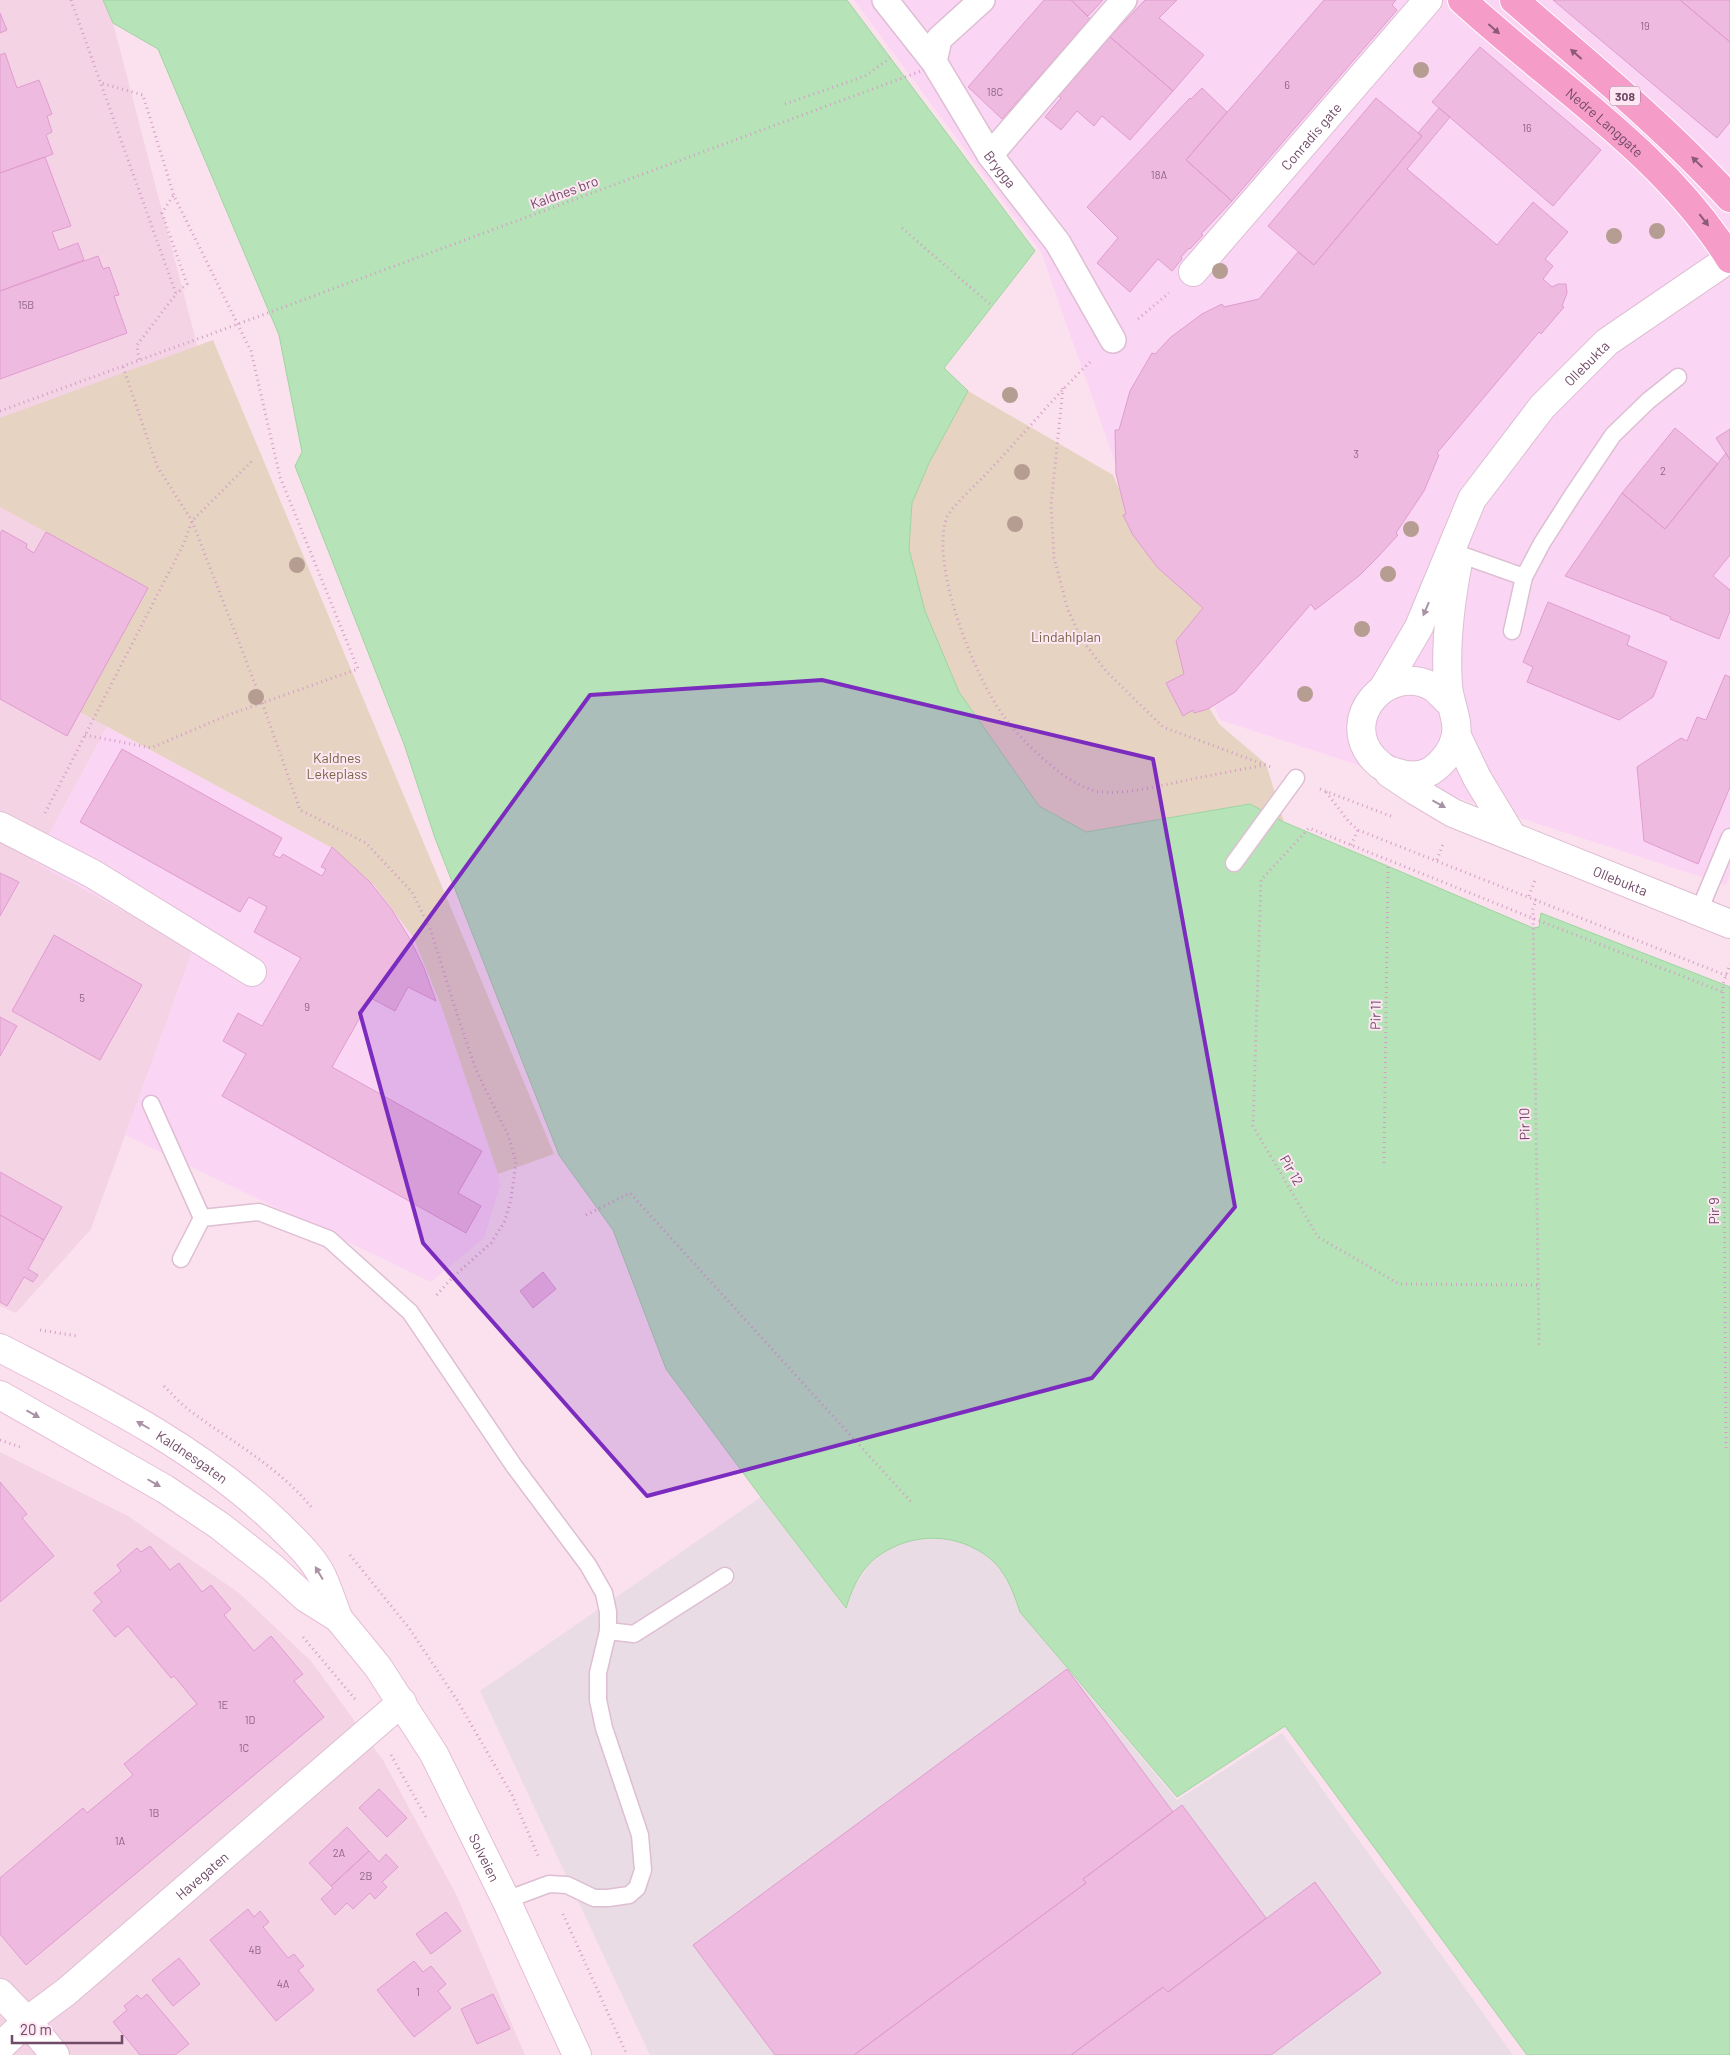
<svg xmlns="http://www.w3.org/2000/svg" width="1730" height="2055" viewBox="0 0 1730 2055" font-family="Barlow,sans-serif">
<rect width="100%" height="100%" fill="#fbe1ee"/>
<!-- residential -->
<path fill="#f4d3e5" d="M0,0H103L113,23L235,490L34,862L193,949L91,1229L16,1313L0,1306Z
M0,1452L128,1516L239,1593L311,1661L383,1760L457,1896L525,2055H0Z"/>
<!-- commercial -->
<path fill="#fbd5f4" d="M854,0H1730V876L1726,885L1220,720L1134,516L1041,252Z
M107,727L334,849L374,885L413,937L442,1008L498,1174L500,1185L484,1238L431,1282L125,1135L193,949L34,862Z"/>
<!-- industrial -->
<path fill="#e9dce5" d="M761,1497L846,1608L854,1587L869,1565L890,1548L911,1540L943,1537L973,1547L994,1562L1011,1584L1020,1612L1177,1800L1282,1733L1513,2055H650L480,1691Z"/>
<!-- green -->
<path fill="#e7d3c1" d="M213,340L554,1154L498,1174L442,1008L413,937L374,885L334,849L80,712L144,586L0,507V418Z
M968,391L1113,475L1140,537L1213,618L1195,684L1219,724L1266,764L1284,822L1250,804L1086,832L1039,806L959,692L925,611L909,549L912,503L929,463Z"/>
<!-- water -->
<path fill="#b7e3b8" stroke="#9ed4a0" d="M103,0H847L1035,251L944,368L968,391L929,463L912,503L909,549L925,611L959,692L1039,806L1086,832L1250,804L1284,822L1533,928L1539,927L1541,913L1730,987V2055H1527L1285,1726L1177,1797L1020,1612C1014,1594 1008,1576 994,1562C958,1529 903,1531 869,1564C857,1577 851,1592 846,1608L761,1497L666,1369L613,1230L559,1155L435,838L404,744L295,466L302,452L279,335L158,49L113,23Z"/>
<!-- building -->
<path fill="#eebae0" stroke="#e09ccf" d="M1044,0H1071L1090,19L1002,119L968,87Z
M1071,0H1103L1088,16Z
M1145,0H1177L1159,18L1204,55L1173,91L1110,37Z
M1324,0H1396L1392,5L1397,10L1232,201L1186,160Z
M1553,0H1680L1730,42V122L1717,138Z
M1680,0H1730V42Z
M0,13L7,30L0,33Z
M1110,37L1173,91L1130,140L1102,116L1094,126L1077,111L1061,130L1045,117L1061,98L1059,96Z
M1480,47L1601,150L1553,206L1432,102Z
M5,53L17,88L39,80L52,114L47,116L52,132L46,135L53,154L0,173V55Z
M1202,88L1227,112L1186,160L1232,201L1201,234L1203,235L1190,249L1189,248L1181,257L1182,259L1172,271L1158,259L1130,292L1097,263L1118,238L1087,207L1190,98L1191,99Z
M1376,98L1422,136L1314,265L1268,226Z
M1439,108L1450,117L1407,169L1497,245L1533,202L1568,232L1545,259L1553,266L1543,279L1552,287L1558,284H1566L1567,293L1562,306L1564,307L1541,334L1539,332L1437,453L1439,455L1424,491L1396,533L1398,535L1377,558L1360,575L1315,610L1311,604L1235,692L1208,709L1194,713L1193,710L1183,716L1166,683L1184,674L1176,641L1203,608L1157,567L1133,535L1123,515L1126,514L1116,474L1115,430H1119L1130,391L1152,353L1155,354L1171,337L1202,314L1222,304L1224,307L1259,299L1298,252L1314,265L1422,136L1418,133Z
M45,157L71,226L52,232L59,250L78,243L84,260L0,291V173Z
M98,256L103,269L109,267L119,295L114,296L127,333L0,379V291Z
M1675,428L1718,464L1665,529L1622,493Z
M1730,429V460L1716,438Z
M1726,453L1730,460V555L1713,576L1730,590V611L1719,639L1670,619L1671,617L1565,576L1622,493L1665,529Z
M2,530L27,544L26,548L34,553L46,532L148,588L67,736L0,699V534Z
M1548,602L1630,636L1627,645L1667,662L1653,697L1619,720L1527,682L1533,667L1523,662Z
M1725,675L1730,677V787L1698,864L1644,841L1637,767L1681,738L1687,741L1697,717L1706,720Z
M122,749L282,838L273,855L280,858L283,854L322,876L326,869L321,867L332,847L370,882L392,910L410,939L424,968L436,1001L408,987L395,1011L371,998L332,1067L482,1151L458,1193L481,1206L466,1233L222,1096L246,1054L223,1041L238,1013L262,1026L301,958L254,932L267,907L249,897L240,912L80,822Z
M0,873L19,882L0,916Z
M54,935L142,985L100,1060L12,1011Z
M0,1017L17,1026L0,1056Z
M0,1172L62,1207L44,1240L0,1215Z
M0,1215L44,1240L28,1269L38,1275L33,1282L24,1277L7,1306L0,1302Z
M543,1272L556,1289L533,1308L520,1291Z
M0,1482L27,1514L22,1518L54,1556L0,1602Z
M150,1546L170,1570L179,1563L202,1592L211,1585L231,1609L224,1615L254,1651L271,1636L303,1674L294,1681L324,1717L26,1965L0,1934V1878L83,1808L87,1813L133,1775L124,1764L197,1704L174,1676L171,1678L128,1626L115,1637L93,1610L102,1602L94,1593L121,1571L117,1565L137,1548L141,1552Z
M1067,1669L1173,1812L1083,1879L1086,1883L854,2055H775L693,1945Z
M379,1789L407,1818L387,1837L359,1808Z
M1182,1805L1266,1918L1168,1992L1163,1987L1071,2055H854L1086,1883L1083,1879Z
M347,1827L369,1851L331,1886L309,1863Z
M369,1851L379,1862L386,1854L398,1867L382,1882L387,1887L375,1899L370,1893L353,1909L347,1903L335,1915L321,1899L333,1888L331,1886Z
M1315,1882L1381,1973L1271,2055H1071L1163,1987L1168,1992Z
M248,1909L254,1917L260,1911L269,1922L263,1927L288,1958L294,1954L304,1966L298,1970L314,1990L276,2021L210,1940Z
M446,1912L461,1931L431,1954L416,1934Z
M179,1958L200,1984L173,2006L152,1980Z
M414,1961L423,1972L431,1966L446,1984L438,1991L451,2008L414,2037L377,1990Z
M147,1994L189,2044L175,2055H140L113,2022L127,2010L124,2006L137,1995L141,1999Z
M493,1994L510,2029L477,2044L461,2009Z"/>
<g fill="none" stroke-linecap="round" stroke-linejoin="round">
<defs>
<path id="service" d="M1459,554L1524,577
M1512,631L1524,577L1542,543L1572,496L1613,435L1648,401L1678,377
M1234,863L1296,778
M1699,911L1730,837
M151,1104L202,1218
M202,1218L259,1212L329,1239L410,1312L514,1466L588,1565L604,1593L608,1612V1631L598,1673V1700L604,1728L640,1835L643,1870L637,1888L629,1895L608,1898H594L567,1885L549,1884L506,1900
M181,1259L202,1218
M608,1631L634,1634L725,1576"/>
<g id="pedestrian">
<path id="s1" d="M885,0L934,62L990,155L1058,243L1113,340"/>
<path d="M934,62L939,39L982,0"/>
<path d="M990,155L1124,0"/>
</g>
<g id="minor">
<path id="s2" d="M1193,272L1428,0"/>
<path id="s3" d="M1384,687L1419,627L1472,499L1542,407L1607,342L1730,258"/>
<path d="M1450,703C1444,698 1439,691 1433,687C1388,662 1338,718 1373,758C1380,765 1384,769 1394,772C1406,776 1420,777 1431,771C1444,762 1453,750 1456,735C1459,721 1449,701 1448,686C1445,644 1450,603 1458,562"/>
<path d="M1456,734L1477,778L1512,836"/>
<path id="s4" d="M1389,773L1416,791L1453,813L1730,924"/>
<path d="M0,826L93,874L252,972"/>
<path d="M0,1993L27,2021L55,2055"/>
<path id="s5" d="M0,2047L27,2021L66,1992L402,1702"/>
</g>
<g id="secondary">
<path id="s6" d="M0,1348C97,1398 198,1447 278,1524C293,1539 312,1556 322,1576C328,1589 333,1604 338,1618"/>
<path id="s7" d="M0,1395L165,1489L220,1526L273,1568L306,1598L338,1618L378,1667L434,1754L506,1900L577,2055"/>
</g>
<g id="primary">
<path id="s8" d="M1462,0C1552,83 1664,153 1730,259"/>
<path d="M1514,0C1588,64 1664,126 1730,198"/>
</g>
</defs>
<!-- service casing -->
<use href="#service" stroke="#debed3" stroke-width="19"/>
<!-- pedestrian casing -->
<use href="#pedestrian" stroke="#debed3" stroke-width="28"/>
<!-- minor casing -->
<use href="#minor" stroke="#debed3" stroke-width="30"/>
<!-- secondary casing -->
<use href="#secondary" stroke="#e5bed7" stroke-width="30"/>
<!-- primary casing -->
<use href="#primary" stroke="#fff" stroke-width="30"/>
<!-- path -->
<path stroke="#d39ec5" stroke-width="3" stroke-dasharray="1 4" stroke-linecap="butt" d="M71,0L176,294L137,345L139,361
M785,104L865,76L890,58
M173,196L162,213L187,284L176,294
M902,228L992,306
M1138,319L1169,293
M1090,362C1054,397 1022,436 988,472C979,482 951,507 947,517C929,563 974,676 1003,715C1020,740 1070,790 1102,792C1124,794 1147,788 1169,784C1201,777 1233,771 1265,765
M123,367L157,466L192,521L262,702L300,810L366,843L412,892L431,931L457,1014L476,1070L508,1135L516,1162L511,1199L505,1221L491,1243L452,1278L434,1298
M1063,388L1051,505L1054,558L1068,610L1082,640L1106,671L1163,727L1271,767
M0,411L211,334
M85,735L151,748L228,715L358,669L280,477L251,351L174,196L143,95L101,83
M1320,789L1393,817
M1326,792L1349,822L1358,830L1730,977
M45,813L184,543L192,521L252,461
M1351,845L1358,830
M1437,860L1443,844
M1529,896L1535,880
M1536,899L1533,909L1539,1348
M1384,1163L1388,867
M586,1215L630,1193L912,1503
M1537,1285L1399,1284L1318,1237L1253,1126L1261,880L1309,828L1537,920L1723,992
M40,1330L77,1336
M164,1386C172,1394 180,1403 189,1410C233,1443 278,1466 313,1509
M0,1440L20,1447
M1726,1448L1723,984L1730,964
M350,1555L409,1628L457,1700L512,1795L539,1858
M303,1637L355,1699
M391,1755L427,1819
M563,1914L627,2055"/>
<!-- service -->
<use href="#service" stroke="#fff" stroke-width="16"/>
<!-- pedestrian -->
<use href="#pedestrian" stroke="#fff" stroke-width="25"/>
<!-- minor -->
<use href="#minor" stroke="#fff" stroke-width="28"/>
<!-- secondary -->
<use href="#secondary" stroke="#fff" stroke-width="28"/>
<!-- primary -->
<use href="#primary" stroke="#f69cc9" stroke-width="28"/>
<!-- path-bridge -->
<path stroke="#d39ec5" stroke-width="3" stroke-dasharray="1 4" stroke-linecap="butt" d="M211,334L924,70"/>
</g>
<!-- trees -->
<g fill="#b59d91">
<circle cx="1421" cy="70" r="8"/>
<circle cx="1657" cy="231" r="8"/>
<circle cx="1614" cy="236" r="8"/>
<circle cx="1220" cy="271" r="8"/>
<circle cx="1010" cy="395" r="8"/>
<circle cx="1022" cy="472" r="8"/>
<circle cx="1015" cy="524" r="8"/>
<circle cx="1411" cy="529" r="8"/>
<circle cx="297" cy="565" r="8"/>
<circle cx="1388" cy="574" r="8"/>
<circle cx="1362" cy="629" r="8"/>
<circle cx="1305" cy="694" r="8"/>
<circle cx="256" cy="697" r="8"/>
</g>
<!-- one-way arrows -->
<defs><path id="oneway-solid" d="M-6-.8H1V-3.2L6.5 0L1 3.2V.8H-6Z" transform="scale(1.25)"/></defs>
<g fill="#8b5a7b">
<use href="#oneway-solid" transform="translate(1494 29) rotate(41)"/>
<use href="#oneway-solid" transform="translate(1576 54) rotate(-139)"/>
<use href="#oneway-solid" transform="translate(1697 162) rotate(-136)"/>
<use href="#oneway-solid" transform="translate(1704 220) rotate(52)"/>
</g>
<g fill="#a992a4">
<use href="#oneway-solid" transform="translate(1426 609) rotate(113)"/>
<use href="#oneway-solid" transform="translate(1439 804) rotate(29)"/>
<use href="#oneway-solid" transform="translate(33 1414) rotate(29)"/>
<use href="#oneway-solid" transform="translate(143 1425) rotate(-150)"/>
<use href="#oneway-solid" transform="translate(154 1483) rotate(30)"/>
<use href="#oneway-solid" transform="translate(319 1573) rotate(-121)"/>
</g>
<!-- marked area -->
<path fill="#7b2cbf" fill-opacity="0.2" stroke="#7b2cbf" stroke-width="4" stroke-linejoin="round" d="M822,680L1153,759L1235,1207L1092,1378L647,1496L423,1243L360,1013L590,695Z"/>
<g text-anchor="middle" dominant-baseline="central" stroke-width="4" stroke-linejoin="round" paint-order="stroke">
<!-- number labels -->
<g font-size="11" fill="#906685">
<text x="1645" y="25">19</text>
<text x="1287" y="84">6</text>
<text x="995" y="91">18C</text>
<text x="1527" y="127">16</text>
<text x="1159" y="174">18A</text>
<text x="26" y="304">15B</text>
<text x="1356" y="453">3</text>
<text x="1663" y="470">2</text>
<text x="82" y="997">5</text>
<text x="307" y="1006">9</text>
<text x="223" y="1704">1E</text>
<text x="250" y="1719">1D</text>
<text x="244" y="1747">1C</text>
<text x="154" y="1812">1B</text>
<text x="120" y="1840">1A</text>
<text x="339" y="1852">2A</text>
<text x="366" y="1875">2B</text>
<text x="255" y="1949">4B</text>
<text x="283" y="1983">4A</text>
<text x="418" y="1991">1</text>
</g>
<!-- shield labels -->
<rect fill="#fee7f3" stroke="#9b7991" stroke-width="1" x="1610" y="86.5" width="30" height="19" rx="4"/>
<g font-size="12" font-weight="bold" fill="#704a67">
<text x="1625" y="96">308</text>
</g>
<!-- street labels -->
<g font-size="14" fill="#704a67" stroke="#fee7f3">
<text stroke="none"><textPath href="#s8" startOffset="188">Nedre Langgate</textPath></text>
<text stroke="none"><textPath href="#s2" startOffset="180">Conradis gate</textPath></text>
<text stroke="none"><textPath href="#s1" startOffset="205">Brygga</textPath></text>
<text transform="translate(564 192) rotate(-20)">Kaldnes bro</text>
<text stroke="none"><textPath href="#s3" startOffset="386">Ollebukta</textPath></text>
<text stroke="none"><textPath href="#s4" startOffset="256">Ollebukta</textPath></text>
<text transform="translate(1375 1015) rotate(-89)">Pir 11</text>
<text transform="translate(1524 1124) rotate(-91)">Pir 10</text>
<text transform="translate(1292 1170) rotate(60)">Pir 12</text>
<text transform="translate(1713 1211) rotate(-90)">Pir 9</text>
<text stroke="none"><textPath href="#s6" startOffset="221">Kaldnesgaten</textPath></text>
<text stroke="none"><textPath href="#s7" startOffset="688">Solveien</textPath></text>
<text stroke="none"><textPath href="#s5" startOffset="265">Havegaten</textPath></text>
</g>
<!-- park labels -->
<g font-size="14" fill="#7b6545" stroke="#fee7f3">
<text x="1066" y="636">Lindahlplan</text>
<text x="337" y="757">Kaldnes<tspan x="337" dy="16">Lekeplass</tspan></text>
</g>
</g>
<!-- scale -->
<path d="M12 2035v8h110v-8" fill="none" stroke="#704a67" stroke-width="2.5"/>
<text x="20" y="2035" font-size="15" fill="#704a67" stroke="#fee7f3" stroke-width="4" paint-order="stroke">20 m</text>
</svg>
